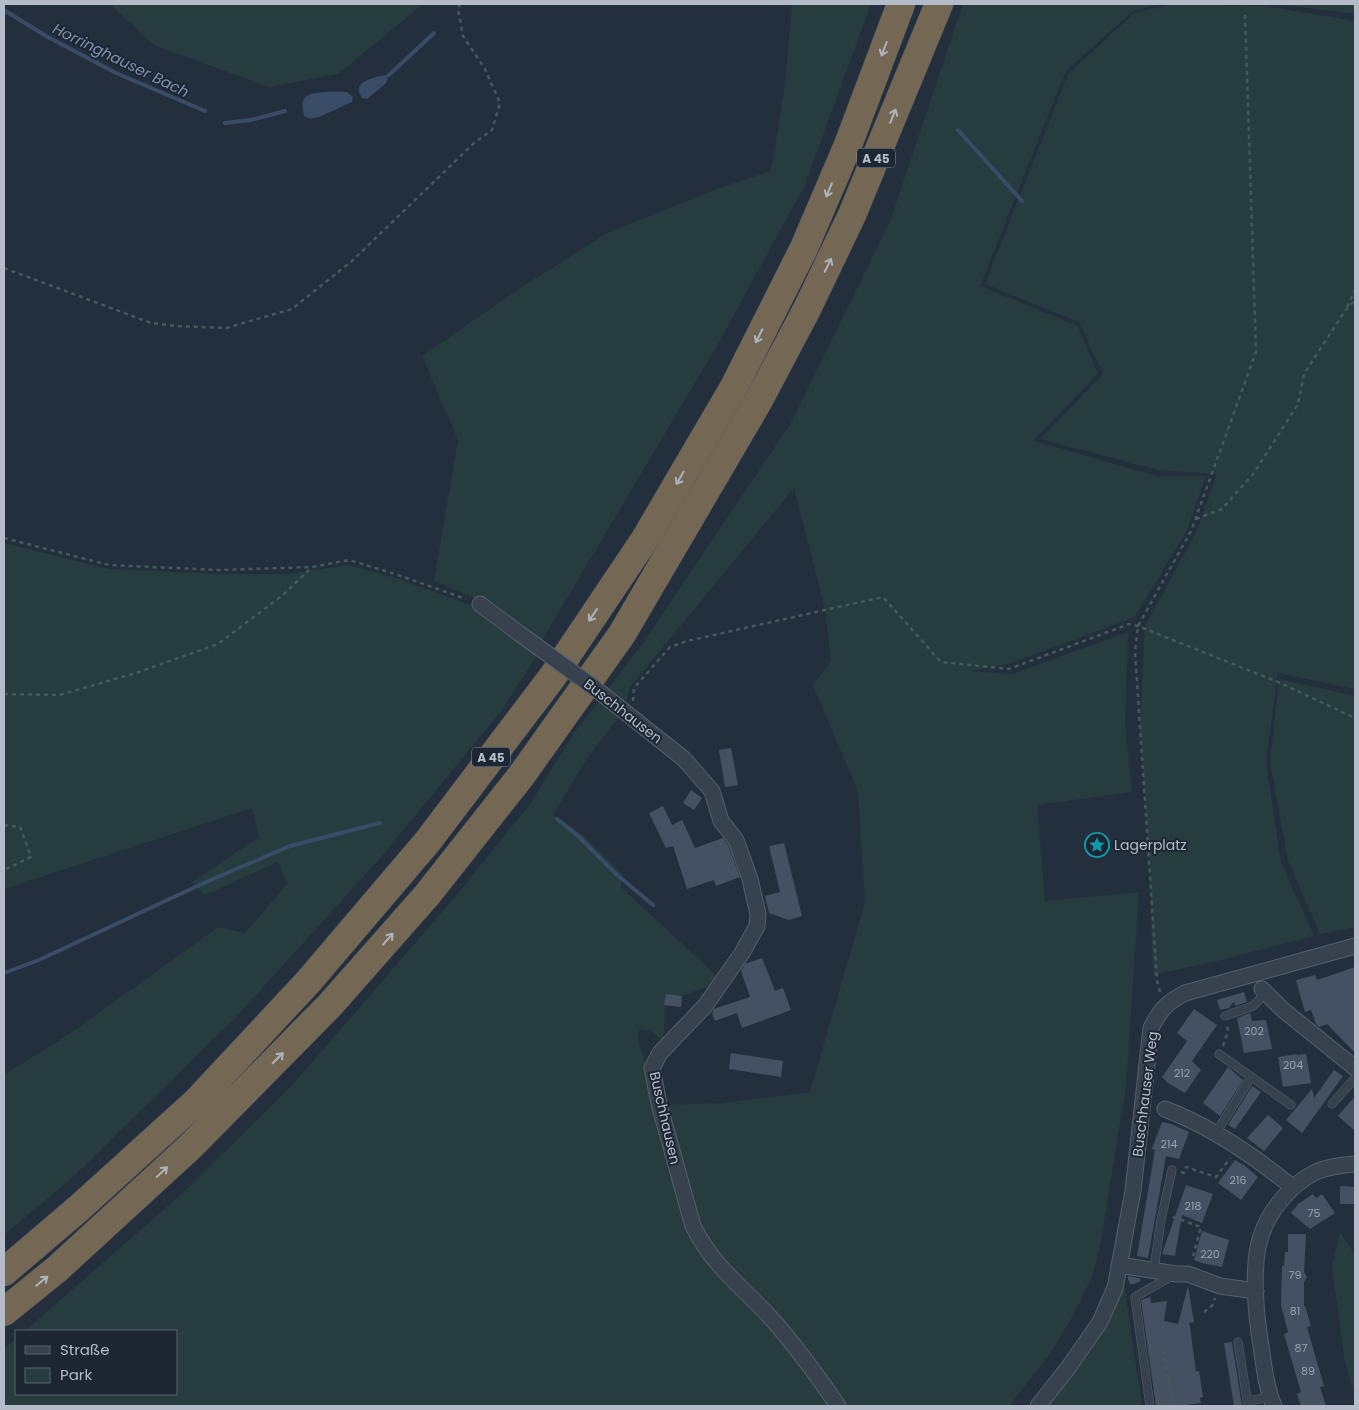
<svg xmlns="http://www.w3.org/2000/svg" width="1359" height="1410" viewBox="0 0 1359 1410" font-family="Poppins,sans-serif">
<rect width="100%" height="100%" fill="#242f3e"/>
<!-- green -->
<path fill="#263c3f" d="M110,4H423L338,74L269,87L154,45Z
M792,4H871L804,187L718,344L541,642L481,601L434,581L458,440L422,356L522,287L609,232L714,190L771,171L785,85Z
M963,4H1160L1133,11L1066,71L980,286L1078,326L1098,374L1033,441L1157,476H1206L1187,530L1135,617L1011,663L970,671L1012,674L1128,632L1125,724L1132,792L1037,805L1045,901L1139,892L1126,1087L1100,1246L1093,1275L1074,1314L1049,1355L1009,1406H844L723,1263L698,1222L667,1105L723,1103L810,1092L865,902L858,792L824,710L813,686L831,660L825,610L794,488L630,687L625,709L588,757L553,815C580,830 601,851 622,874L621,887L719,978L714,984L682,996L666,994L663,1042L652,1031L639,1029L638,1040L647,1068L688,1226L766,1320L831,1406H4V1349L16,1339V1394H176V1331H25L185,1191L295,1082L455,897L530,804L574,733L641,646L791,423L891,219Z
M1173,4L1265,6L1355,21V689L1278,673L1266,762L1281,863L1314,936L1221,960L1153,975L1149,853L1140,728L1145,626L1196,533L1217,474L1158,470L1040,439L1103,374L1079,322L985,284L1068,74L1134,13Z
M1278,4H1355V14Z
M4,543L109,569L219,574H288L348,565L396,578L476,607L539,652L502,710L382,856L236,1017L73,1177L4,1235V1075L72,1032L218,927L245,933L288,883L278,862L205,895L192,882L259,837L252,808L4,889Z
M1279,679L1355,696V927L1320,934L1288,861L1270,762Z
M1340,1232L1355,1255V1394L1345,1363L1332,1266Z
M1123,1277L1142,1406H1045Z"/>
<!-- water -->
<path fill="#394c67" d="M389,75L386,83L367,99L362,98C361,95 359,94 359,91C356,80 382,75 389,75Z
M347,92L353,97L352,102L319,117L310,119L304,116C303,110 301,104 304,99C309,90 337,92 347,92Z"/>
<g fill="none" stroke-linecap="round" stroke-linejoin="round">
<!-- stream -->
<path stroke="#394c67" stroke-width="4" d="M4,10L46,36L116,73L205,111
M389,75L434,33
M225,123L251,120L285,111
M958,130L1022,201
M557,819L578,836L616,874L653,905
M4,973L39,960L206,882L290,846L380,823"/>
</g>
<!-- building -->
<path fill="#455162" d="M731,748L738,785L725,787L719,750Z
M691,790L702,798L694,810L683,803Z
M663,806L672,825L682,820L695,848L723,838L728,845L740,877L716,886L714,880L687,889L673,846L666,848L649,813Z
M784,843L802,916L789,920L769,913L765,896L780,892L769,846Z
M762,958L775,991L783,988L791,1010L742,1028L737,1013L715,1021L712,1013L714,1009L750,997L741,971L745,964Z
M1355,967V1053L1327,1024L1319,1027L1316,1024L1311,1010L1305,1012L1296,980L1315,975L1317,980Z
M1244,992L1247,1002L1235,1006L1234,1001L1229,1008L1220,1010L1217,1000Z
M666,994L682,996L681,1007L664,1005Z
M1194,1009L1217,1025L1192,1061L1201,1070L1185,1093L1168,1083L1162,1077L1187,1041L1177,1033Z
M1250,1013L1252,1021L1266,1020L1272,1049L1244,1053L1237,1018Z
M731,1053L783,1061L781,1077L729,1069Z
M1297,1054V1055L1306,1054L1311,1083L1283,1087L1278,1057Z
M1228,1067L1243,1080L1220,1116L1203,1103Z
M1334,1070L1343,1076L1303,1132L1302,1133L1286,1120L1312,1089L1314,1098Z
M1252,1086L1261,1092L1235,1129L1228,1125Z
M1355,1096V1131L1338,1116Z
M1268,1115L1283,1128L1264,1151L1247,1138Z
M1162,1122L1171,1124L1189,1132L1179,1159L1166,1156L1148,1258L1137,1256L1155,1150L1152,1149Z
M1235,1160L1243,1165V1164L1258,1177L1241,1200L1218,1183Z
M1186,1185L1213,1194L1202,1223L1182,1215L1175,1256L1162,1254Z
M1340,1186L1355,1187V1204H1340Z
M1313,1194L1316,1198L1322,1194L1335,1213L1310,1229L1291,1213L1298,1204Z
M1202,1231L1229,1240L1222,1267L1202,1263L1194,1260Z
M1288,1234H1306L1304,1272L1307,1277L1304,1282V1306H1305L1311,1326L1307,1327L1324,1386L1320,1387L1326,1406H1301L1297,1394L1301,1392L1284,1334L1288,1332L1281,1305L1282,1266H1284L1285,1252H1288Z
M1127,1276L1139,1278L1141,1281L1134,1284H1130Z
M1188,1286L1194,1322L1189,1323L1190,1327L1196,1372L1199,1371L1203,1397L1200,1398L1201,1403L1179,1406H1156L1141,1300L1150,1297L1151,1303L1167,1301L1164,1321L1178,1324Z
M1232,1342V1343L1242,1406H1234L1224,1343Z"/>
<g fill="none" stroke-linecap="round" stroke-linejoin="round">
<defs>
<path id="service" d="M1225,1016L1253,1006L1266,993
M1219,1054L1291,1105
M1332,1104L1355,1078
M1216,1133L1251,1077
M1154,1269L1161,1220L1172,1170
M1238,1342L1248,1406
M1248,1401L1270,1397
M1150,1406L1135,1297L1172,1276"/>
<path id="minor" d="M480,604L520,634
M596,689L684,759L712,791L721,821L736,840L750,879L758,914L757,926L742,953L705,1006L660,1053L652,1068L659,1104L693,1226C712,1265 741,1286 770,1317C795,1345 817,1375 838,1406
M1262,989L1282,1009L1355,1068
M1165,1109C1212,1127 1253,1155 1292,1187
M1119,1265L1176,1274H1188L1220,1286L1256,1291
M1038,1406L1068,1368L1100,1322L1115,1288L1133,1191L1151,1028C1161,1009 1166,1003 1185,993L1355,946
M1274,1406C1266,1387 1264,1366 1261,1346C1256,1316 1251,1265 1261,1236C1269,1211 1290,1185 1314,1173C1325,1167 1343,1165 1355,1164"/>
<path id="motorway" d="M4,1272L79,1208L197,1101L308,982L428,841L553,676L645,539L734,387L804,248L848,145L901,4
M4,1312L57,1269L191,1146L330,1005L427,895L521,776L622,634L759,400L807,309L852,215L939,4"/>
</defs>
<!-- service casing -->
<use href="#service" stroke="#565f6c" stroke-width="9"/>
<!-- minor casing -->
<use href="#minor" stroke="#565f6c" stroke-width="17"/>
<!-- motorway casing -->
<use href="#motorway" stroke="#434c59" stroke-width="29"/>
<!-- path -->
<path stroke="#44595c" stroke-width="2.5" stroke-dasharray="4 4" stroke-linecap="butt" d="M4,268L151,323L176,326L226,328L292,309L352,261L474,143L492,130L500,103L485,69L463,36L458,9L460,4
M1347,307L1355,290
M1196,519L1222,509L1254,473L1298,404L1304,374L1345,311L1355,300
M4,538L109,565L219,570L312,567L349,560L395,574L466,599
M4,694L59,695L136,673L218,644L283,595L311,568
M633,701L634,688L670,647L687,641L883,597L941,662L1009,669L1129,624L1138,626L1278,682L1355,718
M4,825L20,827L31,857L4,870
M1160,992L1157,981L1135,652L1138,626L1191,531L1256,352L1245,13
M1223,1046L1228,1031L1227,1025
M1181,1172L1184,1173L1186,1167L1216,1177L1230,1158
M1173,1217L1201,1227L1192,1260
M1204,1312L1212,1306L1215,1298
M1162,1342L1173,1406
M1155,1377L1169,1374"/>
<!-- service -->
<use href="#service" stroke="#38414e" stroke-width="8"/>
<!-- minor -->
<use href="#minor" stroke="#38414e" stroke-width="15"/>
<!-- motorway -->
<use href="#motorway" stroke="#746855" stroke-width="28"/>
<defs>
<path id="minor-bridge" d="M520,634L596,689"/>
</defs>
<!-- minor-bridge casing -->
<use href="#minor-bridge" stroke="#565f6c" stroke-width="17" stroke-linecap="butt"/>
<!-- minor-bridge -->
<use href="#minor-bridge" stroke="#38414e" stroke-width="15"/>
</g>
<!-- one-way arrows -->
<defs><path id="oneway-shaft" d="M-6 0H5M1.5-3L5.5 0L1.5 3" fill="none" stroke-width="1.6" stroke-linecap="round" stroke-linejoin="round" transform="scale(1.25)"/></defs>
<g stroke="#aeb4bd">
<use href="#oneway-shaft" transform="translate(884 49) rotate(111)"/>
<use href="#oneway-shaft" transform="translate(893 116) rotate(-68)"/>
<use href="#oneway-shaft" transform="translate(829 190) rotate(113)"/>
<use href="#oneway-shaft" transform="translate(828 265) rotate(-64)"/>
<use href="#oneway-shaft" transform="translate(759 336) rotate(117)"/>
<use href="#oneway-shaft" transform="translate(680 478) rotate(120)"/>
<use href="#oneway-shaft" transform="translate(593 615) rotate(124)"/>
<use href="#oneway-shaft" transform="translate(388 939) rotate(-49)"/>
<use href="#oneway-shaft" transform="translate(278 1058) rotate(-45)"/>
<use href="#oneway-shaft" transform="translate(162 1172) rotate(-43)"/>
<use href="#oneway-shaft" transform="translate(42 1281) rotate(-39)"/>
</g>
<!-- icons -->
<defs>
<symbol id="sight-ring" viewBox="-11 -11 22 22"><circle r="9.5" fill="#1d2633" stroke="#0f9aa8" stroke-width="1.5"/><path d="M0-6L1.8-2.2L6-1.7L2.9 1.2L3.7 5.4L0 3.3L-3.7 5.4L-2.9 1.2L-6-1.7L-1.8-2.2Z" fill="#0f9aa8"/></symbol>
</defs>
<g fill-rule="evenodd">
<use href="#sight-ring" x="1083" y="831" width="28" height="28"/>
</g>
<g text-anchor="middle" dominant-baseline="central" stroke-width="4" stroke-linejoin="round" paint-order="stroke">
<!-- number labels -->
<g font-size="11" fill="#98a1af">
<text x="1254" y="1031">202</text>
<text x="1293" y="1065">204</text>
<text x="1182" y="1073">212</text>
<text x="1169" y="1144">214</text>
<text x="1238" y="1180">216</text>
<text x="1193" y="1206">218</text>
<text x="1314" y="1213">75</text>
<text x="1210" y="1254">220</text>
<text x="1295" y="1275">79</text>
<text x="1295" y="1311">81</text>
<text x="1301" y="1348">87</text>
<text x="1308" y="1371">89</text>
</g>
<!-- shield labels -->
<g fill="#1d2633" stroke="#878f9c" stroke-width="1">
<rect x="857" y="148.5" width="38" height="19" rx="4"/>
<rect x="472" y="747.5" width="38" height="19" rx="4"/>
</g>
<g font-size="12" font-weight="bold" fill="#b4bcc9">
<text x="876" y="158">A 45</text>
<text x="491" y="757">A 45</text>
</g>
<!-- street labels -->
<g font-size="14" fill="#b4bcc9" stroke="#1d2633">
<text transform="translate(623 711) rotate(38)">Buschhausen</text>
<text transform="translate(1145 1094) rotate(-83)">Buschhauser Weg</text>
<text transform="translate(665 1118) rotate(77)">Buschhausen</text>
</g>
<!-- poi labels -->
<g font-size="14" fill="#b4bcc9" stroke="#1d2633" text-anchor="start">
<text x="1114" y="845">Lagerplatz</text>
</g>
<!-- water labels -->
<g font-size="15" font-style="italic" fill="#7c92b1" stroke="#1d2633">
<text transform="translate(121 60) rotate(26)">Horringhauser Bach</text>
</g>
</g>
<!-- border -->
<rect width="1359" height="1410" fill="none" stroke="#b4bcc9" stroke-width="10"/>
<!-- legend -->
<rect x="15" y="1330" width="162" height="65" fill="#1d2633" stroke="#59626f"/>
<rect x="25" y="1346" width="25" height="8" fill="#38414e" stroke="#59626f"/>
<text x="60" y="1355" font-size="15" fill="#b4bcc9">Straße</text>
<rect x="25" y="1368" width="25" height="15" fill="#263c3f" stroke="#59626f"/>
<text x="60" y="1380" font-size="15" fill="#b4bcc9">Park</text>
</svg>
